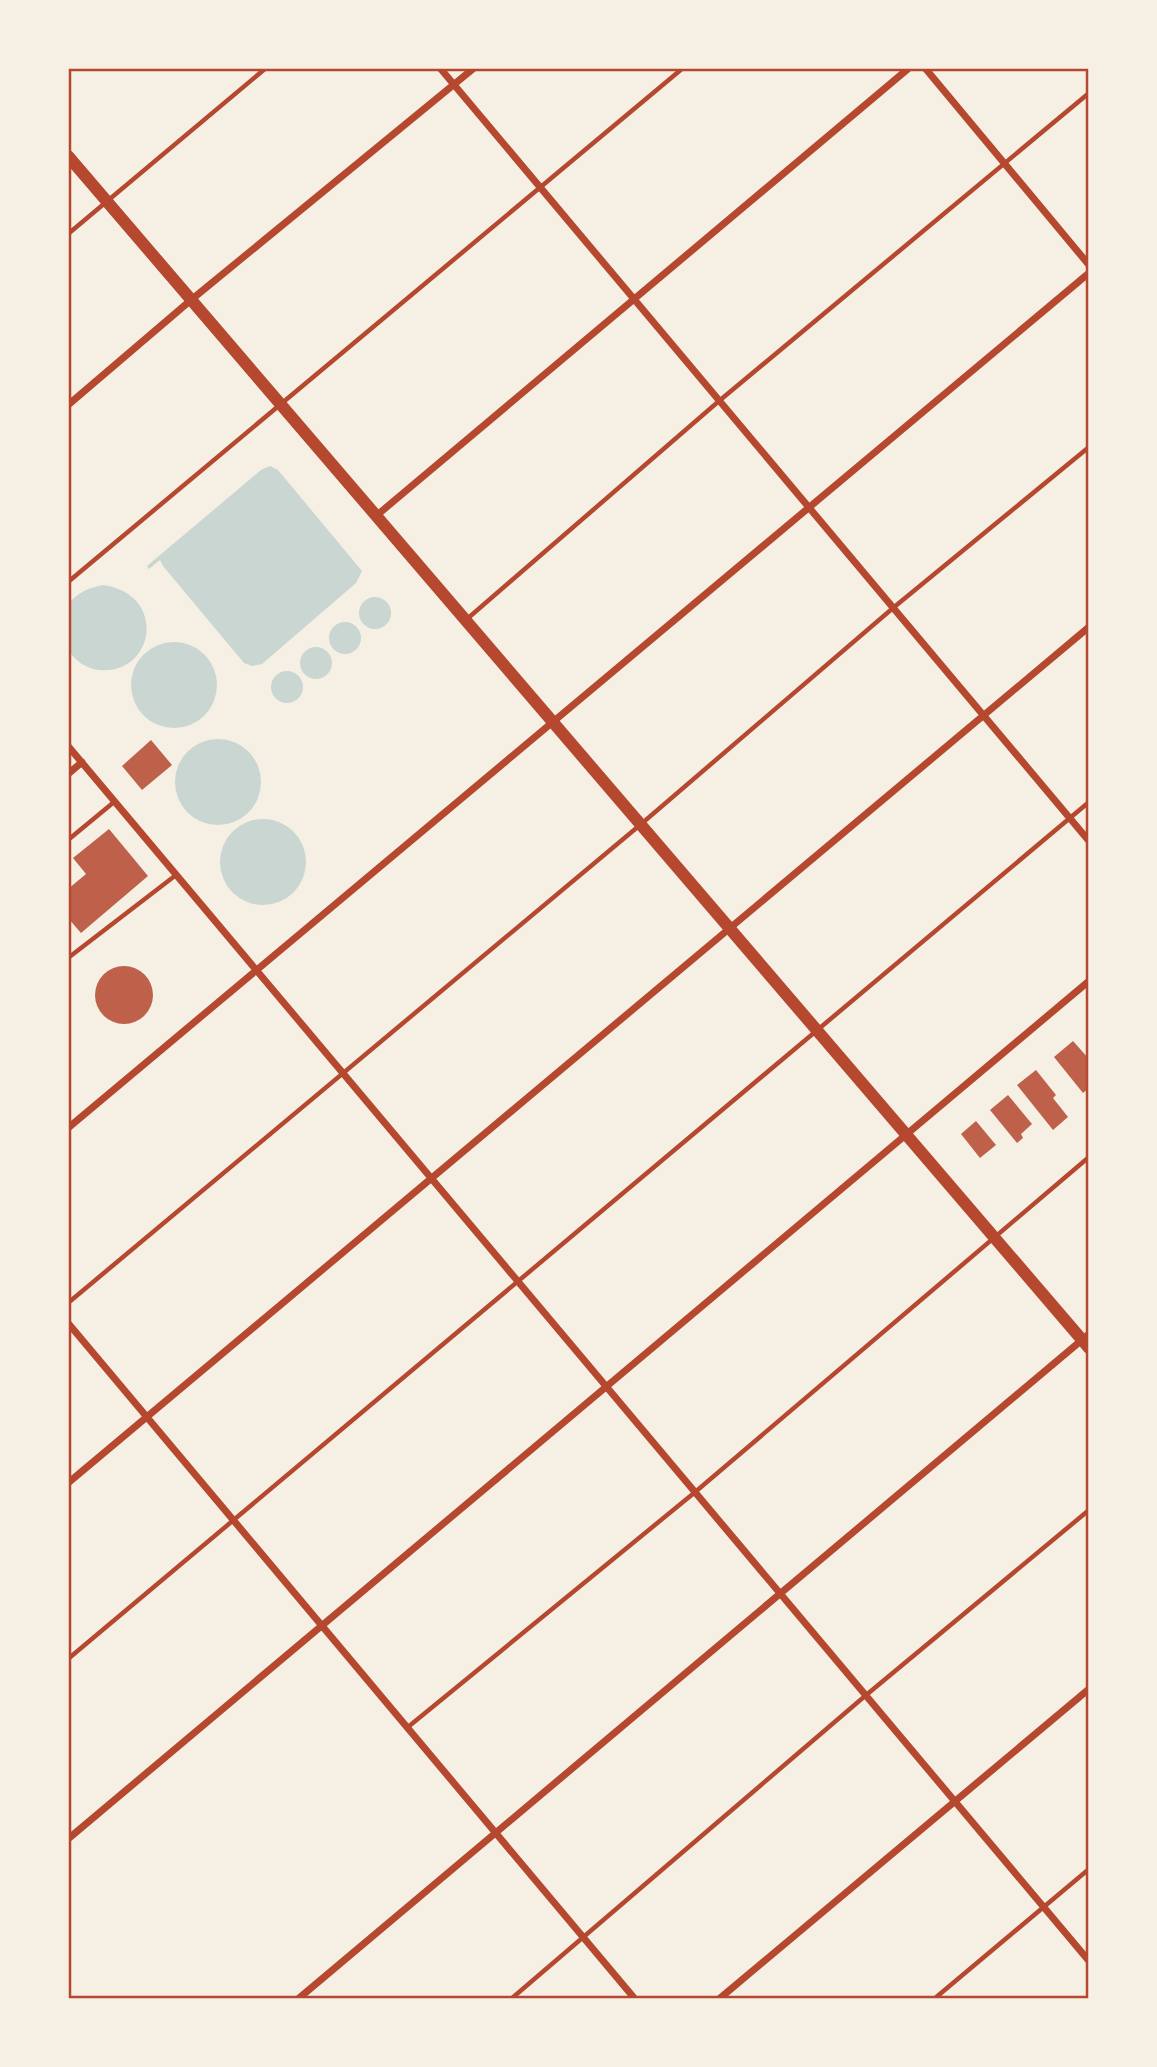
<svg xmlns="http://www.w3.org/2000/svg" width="1157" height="2067" viewBox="0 0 1157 2067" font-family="'Golos Text',sans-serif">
<rect width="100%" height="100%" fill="#f6efe4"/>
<!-- water -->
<path fill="#c9d6d2" d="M270,466L278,470L362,571L356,583L262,664L252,666L244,663L163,566L160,560L149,569L147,566L261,470Z
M103,585C168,594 155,675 99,670C86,669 75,660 68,650L69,603C79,592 88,588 103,585Z
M359 613a16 16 0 1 1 32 0a16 16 0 1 1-32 0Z
M329 638a16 16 0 1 1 32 0a16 16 0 1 1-32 0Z
M131 685a43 43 0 1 1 86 0a43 43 0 1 1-86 0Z
M300 663a16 16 0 1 1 32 0a16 16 0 1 1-32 0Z
M271 687a16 16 0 1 1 32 0a16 16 0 1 1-32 0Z
M175 782a43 43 0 1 1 86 0a43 43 0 1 1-86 0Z
M220 862a43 43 0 1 1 86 0a43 43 0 1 1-86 0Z"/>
<!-- building -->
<path fill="#bf614a" d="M151,740L172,765L142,790L122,766Z
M109,829L148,876L81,933L68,918V889L86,874L73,858Z
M95 995a29 29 0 1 1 58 0a29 29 0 1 1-58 0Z
M1073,1041L1089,1059V1088L1083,1093L1054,1057Z
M1036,1070L1056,1095L1053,1098L1068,1117L1053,1130L1017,1085Z
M1008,1095L1032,1124L1021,1134L1023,1138L1017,1143L990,1110Z
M976,1121L996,1145L980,1158L961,1134Z"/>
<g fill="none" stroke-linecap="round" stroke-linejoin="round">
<!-- service -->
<path stroke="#b5482f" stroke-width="4.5" d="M68,234L266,68
M68,582L683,68
M467,619L719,401L1089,93
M68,840L114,802
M68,958L176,875
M68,1303L640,825L893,608L1089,447
M68,1659L1089,802
M408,1727L694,1493L1089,1157
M511,1999L865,1696L1089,1510
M934,1999L1089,1869"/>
<!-- minor -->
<path stroke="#b5482f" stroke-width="7" d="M440,68L1089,841
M925,68L1089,265
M68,405L191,300L474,68
M376,516L909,68
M68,746L1089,1961
M68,774L82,762
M68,1128L1089,273
M68,1323L635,1999
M68,1483L1089,627
M68,1839L1089,981
M298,1999L1089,1334
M719,1999L1089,1689"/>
<!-- secondary -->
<path stroke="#b5482f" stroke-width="12" d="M68,156L1089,1348"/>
</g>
<!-- border -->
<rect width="1157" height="2067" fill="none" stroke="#f6efe4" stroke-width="140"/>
<rect x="70" y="70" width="1017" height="1927" fill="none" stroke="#b5482f" stroke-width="2.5"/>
</svg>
